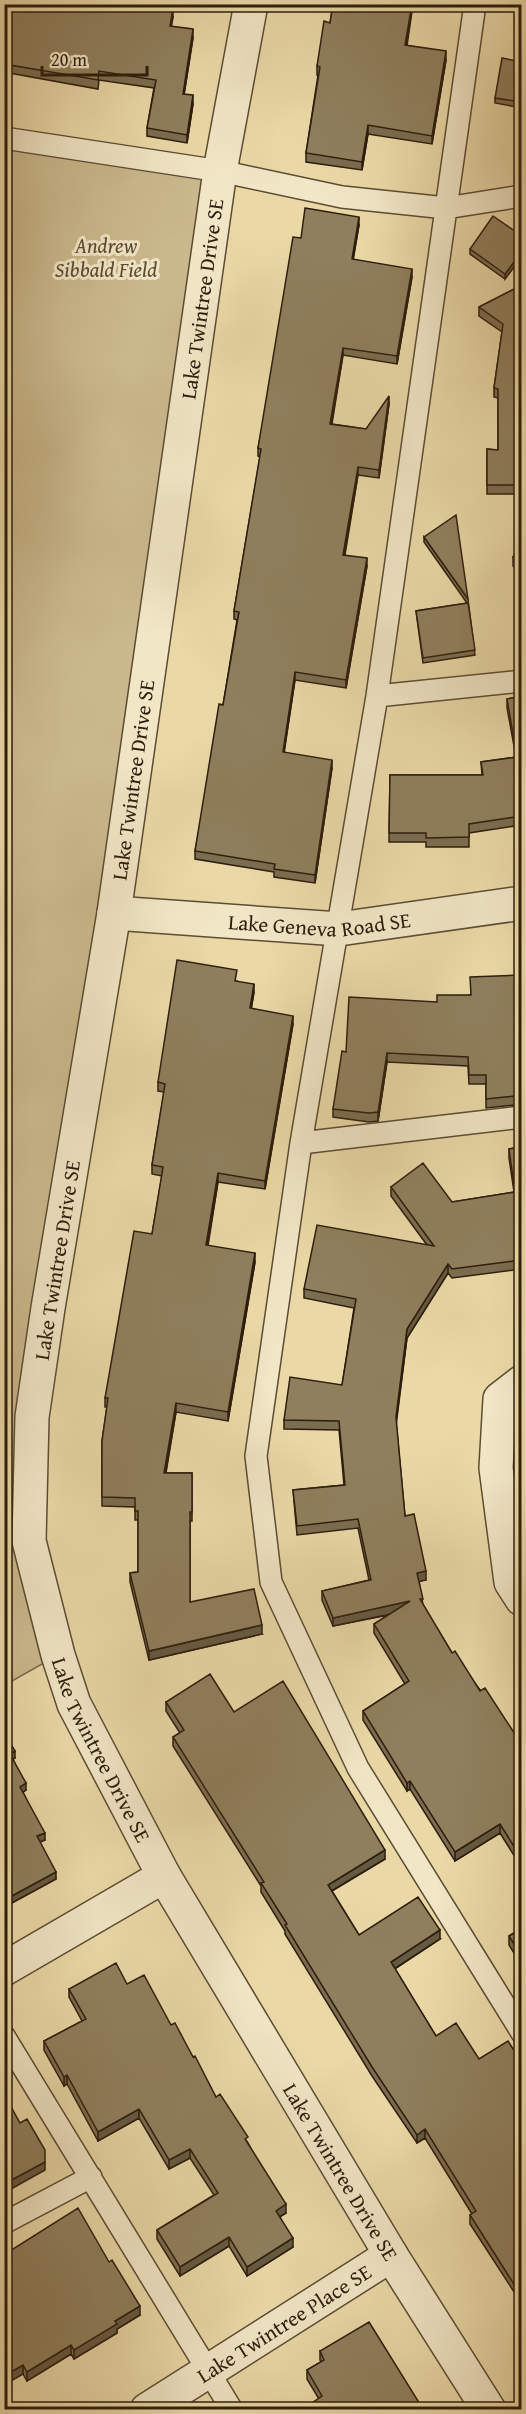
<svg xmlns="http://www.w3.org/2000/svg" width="526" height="2414" viewBox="0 0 526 2414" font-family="'Gentium Book Plus',serif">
<rect width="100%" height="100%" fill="#ead9a7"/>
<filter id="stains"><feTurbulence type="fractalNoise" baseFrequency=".00333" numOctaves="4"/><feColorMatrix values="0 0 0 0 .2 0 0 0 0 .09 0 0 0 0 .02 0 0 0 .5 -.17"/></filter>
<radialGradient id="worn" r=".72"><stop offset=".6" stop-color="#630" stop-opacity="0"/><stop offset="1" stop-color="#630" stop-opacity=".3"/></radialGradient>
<!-- green -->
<path fill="#cab98d" stroke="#7c6b4d" stroke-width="1.5" d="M5,138L220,171L32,1417L58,1655L5,1685Z"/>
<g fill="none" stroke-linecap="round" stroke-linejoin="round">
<defs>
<path id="service" d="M475,4L377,696L301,1143L256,1456L271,1582L358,1768L522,2033
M4,138L220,171L342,197L446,208L522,196
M377,696L522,681
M301,1143L522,1117
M4,2036L232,2410
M4,2223L91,2177"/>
<g id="minor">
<path id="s1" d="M251,4L220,171L114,913L48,1308L32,1417L29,1541L58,1655L74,1704L164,1876L391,2255L489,2410"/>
<path id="s2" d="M114,913L339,929L522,903"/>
<path d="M522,1382L500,1399L496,1468L511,1582L522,1599"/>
<path d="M4,1969L164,1876"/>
<path id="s3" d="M147,2410L391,2255"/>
</g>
</defs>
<!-- service casing -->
<use href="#service" stroke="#5c4c34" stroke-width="24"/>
<!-- minor casing -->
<use href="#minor" stroke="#5c4c34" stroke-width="36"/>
<!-- service -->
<use href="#service" stroke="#f1e6c6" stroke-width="21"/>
<!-- minor -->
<use href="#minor" stroke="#f1e6c6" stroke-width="33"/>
</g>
<!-- wall -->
<path fill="#7b6d50" stroke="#2d1d0d" stroke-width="1.5" d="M4,4L173,17L171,26L193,38L184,94L193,104L187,143L147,136V128L154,88L99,80L98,89L4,72Z
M333,4H413L407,46L446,60L432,144L368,134L362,170L306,162V153L318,75H317V66L330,23Z
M522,62V108L495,103V98Z
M359,225L353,259L412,277L397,364L343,355L332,424L366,429L389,404L379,478L358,475L345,555L367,566L346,688L295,680L284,752L332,768L315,883L274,877V872L195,859V851L223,705L237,620L234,619V611L260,457L258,456V448L301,238Z
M522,236V256L505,279L470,254V249Z
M522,285V494H487V449L498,450V398L494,397V388L502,332L479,316V307Z
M424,537L468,599L475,655L423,663L416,611L467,603L424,542Z
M522,543V571L513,566V557Z
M522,696V825L469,833V847H426V842H389L390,775H482L481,762L516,757L507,708V699Z
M522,975V1099L515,1100V1105L486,1108V1084H469L468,1066L387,1062L378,1121L369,1122L333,1117V1109L346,1052L437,1002L470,995Z
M237,981L254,992L251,1009L293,1024L265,1189L218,1182L208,1246L255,1262L228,1421L176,1412L166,1473H192V1521H190V1602L262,1634L149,1660L130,1582V1573L138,1572V1520H135V1507L102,1506V1441L107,1407H105V1398L152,1234L162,1176L152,1174V1165L164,1092L158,1091V1082Z
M522,1147V1269L452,1278L448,1273L407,1338L396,1422L405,1516L426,1580L419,1581L423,1605L452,1653L522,1745L520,1865L500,1833L455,1861L410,1789L407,1791L363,1720V1711L405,1684L374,1633V1624L389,1615L333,1626L322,1600V1591L369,1580L358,1528L297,1535L293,1490L344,1485L339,1430L284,1429V1420L342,1385L354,1308L304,1298V1289L427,1245L391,1196V1187L452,1202L514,1192L509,1158V1149Z
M166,1702L234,1712L385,1859L332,1891L359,1935L440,1939L395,1969L436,2036L479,2059L522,2063V2308L516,2298V2295L470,2224V2215L472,2214L425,2138L417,2143L372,2076L285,1934V1931L261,1892V1886L173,1746V1737L180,1733L166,1711Z
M4,1732L15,1758L13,1759L26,1790L23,1792L45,1840L40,1842L56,1879L10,1904L4,1894Z
M522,1928V1966L509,1945V1936Z
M127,1984L171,2025L193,2057L216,2097L248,2143L286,2213L280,2217L293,2247L247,2276L229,2246L180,2276L157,2239V2230L214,2195L190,2158L169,2169L139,2118L98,2141L67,2084L64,2086L44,2050V2041L82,2021L69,1997V1989Z
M10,2251L140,2315L117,2329V2333L74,2359L71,2354L27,2381L23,2374Z
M320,2351L423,2409L319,2399L307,2379V2370L321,2362L320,2360Z"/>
<!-- shaded-wall -->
<path fill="#645941" stroke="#2d1d0d" stroke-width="1.5" d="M412,4H413L405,54V45Z
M173,8V17L170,34V26Z
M193,29V38L183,102V94Z
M446,51V60L432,144V136Z
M193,95V104L187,143V135Z
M368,125V134L362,170V162Z
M359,217V225L352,267V259Z
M522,251V256L505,279V274Z
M412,269V277L397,364V356Z
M343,348V355L330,432V424Z
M389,396V404L379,478V470Z
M358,467V475L343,562V555Z
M367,558V566L346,688V680Z
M295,672V680L283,760V752Z
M332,760V768L315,883V875Z
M254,984V992L250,1017V1008Z
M293,1016V1024L265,1189V1181Z
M387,1053V1062L378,1121V1112Z
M218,1173V1182L206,1254V1245Z
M255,1253V1262L228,1421V1412Z
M448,1264V1273L407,1338L396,1426V1417L407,1329Z
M176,1403V1412L164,1482V1473Z
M426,1571V1580L417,1582V1573Z
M410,1601V1610L333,1626V1618Z
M262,1625V1634L149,1660V1651Z
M15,1751V1758L10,1761V1754Z
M410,1781V1789L407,1791V1783Z
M26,1783V1790L20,1794V1787Z
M500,1824V1833L455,1861V1852Z
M45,1833V1840L37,1843V1836Z
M385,1850V1859L328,1893V1885Z
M520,1856H522V1864L520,1865Z
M56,1872V1879L10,1904V1897Z
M440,1930V1939L391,1971V1962Z
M67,2075V2084L64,2086V2077Z
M139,2109V2118L98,2141V2132Z
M425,2129V2138L417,2143V2135Z
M190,2149V2158L169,2169V2160Z
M45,2162V2170L4,2193V2184Z
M286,2204V2213L276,2219V2211Z
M229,2237V2246L180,2276V2267Z
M293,2238V2247L247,2276V2267Z
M140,2306V2315L117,2329V2333L74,2359V2350L115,2321Z
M71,2345V2354L27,2381V2372Z
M23,2365V2374L4,2385V2376Z"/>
<!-- building -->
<path fill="#8f7f5d" stroke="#2d1d0d" stroke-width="1.5" d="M4,4H149L173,8L170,26L193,29L183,94L193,95L187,135L147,128L156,80L99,71L98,80L4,64Z
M333,4H412L405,45L446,51L432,136L368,125L362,162L306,153L320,67L317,66L324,21L330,23Z
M502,58L522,62V102L495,98Z
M305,208L359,217L352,259L412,269L397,356L343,348L330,424L366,429L389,396L379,470L358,467L343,555L367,558L346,680L295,672L283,752L332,760L315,875L274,869L275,864L195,851L219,704L223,705L239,612L234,611L261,449L258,448L293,237L301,238Z
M493,216L522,236V251L505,274L470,249Z
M522,285V485H487V449L498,450V389L494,388L503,324L479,307Z
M456,515L468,599L424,537Z
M522,543V562L513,557Z
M468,603L475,650L423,658L416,611Z
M522,696V816L469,824V837L426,838V833H389L390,775H483L481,762L517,757L507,699Z
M177,960L237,970L235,981L254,984L250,1008L293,1016L265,1181L218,1173L206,1245L255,1253L228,1412L176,1403L164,1473H192V1512H190V1602L254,1589L262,1625L149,1651L130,1573L138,1572V1511H135V1498L102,1497V1441L108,1398H105L134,1231L152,1234L163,1167L152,1165L165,1084L158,1082Z
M522,975V1090L515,1091V1096L486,1099V1075H469L468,1057L387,1053L378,1112L369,1113L333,1109L342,1051L346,1052L349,997L437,1002V995H471L470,977Z
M522,1147V1260L452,1269L448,1264L407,1329L396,1417L405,1516L414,1514L426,1571L417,1573L423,1599H420L452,1653L455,1651L480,1691L485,1688L522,1745V1856H520L500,1824L455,1852L410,1781L407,1783L363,1711L409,1681L374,1624L410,1601L333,1618L322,1591L371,1580L358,1519L297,1526L293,1490L345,1485L339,1421L284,1420L290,1377L342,1385L356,1299L304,1289L317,1225L434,1246L391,1187L423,1163L452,1202L515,1192L509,1149Z
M210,1674L234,1712L283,1681L385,1850L328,1885L359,1935L418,1897L440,1930L391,1962L436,2036L456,2023L479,2059L508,2041L522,2063V2299L516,2290L517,2289L470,2215L476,2211L425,2129L417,2135L372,2067L285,1925L287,1924L261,1883L264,1882L173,1737L184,1730L166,1702Z
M4,1732L15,1751L10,1754L26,1783L20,1787L45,1833L37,1836L56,1872L10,1897L4,1887Z
M522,1928V1957L509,1936Z
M116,1963L127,1984L144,1975L171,2025L175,2023L193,2057L195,2056L216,2097L220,2094L248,2137L245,2139L286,2204L276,2211L293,2238L247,2267L229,2237L180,2267L157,2230L218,2193L190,2149L169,2160L139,2109L98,2132L67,2075L64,2077L44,2041L86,2019L69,1989Z
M4,2094L20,2123L27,2119L45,2150V2162L4,2184Z
M78,2208L109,2262L112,2260L140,2306L115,2321L117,2324L74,2350L71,2345L27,2372L23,2365L4,2376V2244H5L10,2251Z
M369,2322L423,2409H303L322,2396L307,2370L324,2360L320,2351Z"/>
<g text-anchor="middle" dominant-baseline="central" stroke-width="6" stroke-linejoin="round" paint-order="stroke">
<!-- park labels -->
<g font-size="21" font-style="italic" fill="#5c4c33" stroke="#f1e6c6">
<text x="106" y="245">Andrew<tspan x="106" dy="24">Sibbald Field</tspan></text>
</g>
<!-- street labels -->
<g font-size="21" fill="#2d1d0d" stroke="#f1e6c6">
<text transform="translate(202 299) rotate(-82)">Lake Twintree Drive SE</text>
<text transform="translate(133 780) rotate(-82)">Lake Twintree Drive SE</text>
<text stroke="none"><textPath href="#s2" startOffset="206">Lake Geneva Road SE</textPath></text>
<text transform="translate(57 1260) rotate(-81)">Lake Twintree Drive SE</text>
<text stroke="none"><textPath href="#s1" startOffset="1776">Lake Twintree Drive SE</textPath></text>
<text stroke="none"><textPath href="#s1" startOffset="2262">Lake Twintree Drive SE</textPath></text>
<text stroke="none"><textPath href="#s3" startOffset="162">Lake Twintree Place SE</textPath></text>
</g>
</g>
<!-- margin -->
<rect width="526" height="2414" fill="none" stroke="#ead9a7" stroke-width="24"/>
<rect x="6" y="6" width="514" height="2402" fill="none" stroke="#2d1d0d" stroke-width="3"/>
<rect x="12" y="12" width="502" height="2390" fill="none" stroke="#2d1d0d" stroke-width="1.5"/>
<!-- scale -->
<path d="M42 66v9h105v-9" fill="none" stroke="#2d1d0d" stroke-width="3"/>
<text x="51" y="66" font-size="18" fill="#2d1d0d" stroke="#f1e6c6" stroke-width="4.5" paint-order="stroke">20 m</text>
<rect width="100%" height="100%" filter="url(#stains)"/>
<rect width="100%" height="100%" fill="url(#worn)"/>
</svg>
